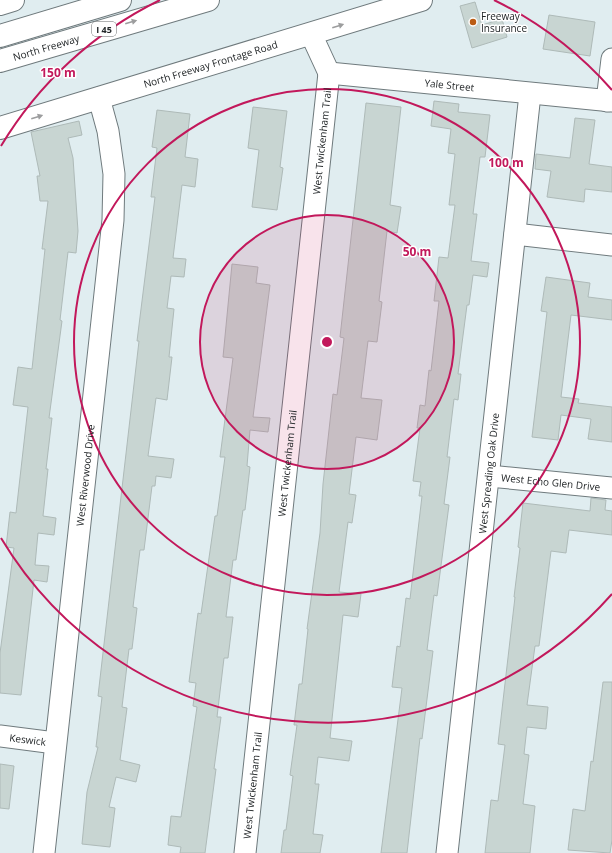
<svg xmlns="http://www.w3.org/2000/svg" width="612" height="853" viewBox="0 0 612 853" font-family="'Open Sans',sans-serif">
<rect width="100%" height="100%" fill="#e0edf0"/>
<!-- building -->
<path fill="#c8d5d2" stroke="#aebab8" d="M475,2L482,25L502,19L507,37L472,48L460,6Z
M549,15L595,22L590,56L543,49Z
M434,101L459,104L458,112L490,115L485,157H480L473,214H477L471,261L489,263L487,277L473,275L469,305H467L458,374H461L458,400L454,399L447,457H450L444,504L449,505L437,596L434,595L427,650L433,651L422,739L420,738L407,853H381L402,688L392,687L397,646L400,647L406,598L410,599L422,496H419L421,482L413,481L420,428H417L420,405L425,406L429,370L431,371L439,301H434L439,257L448,258L455,205H449L455,154L448,153L451,129L431,126Z
M366,103L401,107L390,205L401,207L397,233L387,231L379,301L382,302L377,342L368,341L361,398L382,400L377,440L356,437L349,494L356,495L352,523L348,522L339,592L361,594L358,617L343,615L330,738L352,741L349,761L318,757L315,784H319L313,834L323,835L320,853H281L284,830H286L293,776L290,775L297,725H294L299,684H302L308,629H307L320,533L323,484L333,394L337,395L344,338L340,337Z
M253,107L287,111L280,167L283,168L277,210L252,207L259,150L248,148Z
M157,110L190,114L185,157L198,159L195,187L182,185L173,258L186,259L184,277L171,276L167,308L174,309L169,357H172L167,400L156,398L148,456L174,459L171,478L156,476L155,486H152L144,550H140L133,607L137,608L132,649H129L122,707L127,708L120,760L140,765L136,782L116,777L109,807L115,808L110,847L82,844L87,792L98,747H96L102,697L98,696L139,341H137L155,197H151L157,148L152,147Z
M575,118L595,120L589,164L612,167V192L585,189L584,202L547,197L551,171L535,169L536,154L570,158Z
M79,121L82,135L68,138L73,158L78,231L76,253L68,252L60,320L62,321L49,418H52L46,469H48L43,516L56,518L54,535L38,533L35,565L49,566L47,582L34,580L21,695L0,693V653L14,548L6,547L10,512L16,513L28,407L13,405L18,367L32,369L45,249H42L48,201H40L37,176H40L31,132Z
M232,264L258,267L256,283L270,285L253,417L270,418L268,432L250,430L247,466L250,467L245,510H243L236,560H233L226,617H233L228,658H224L217,717H221L214,769H216L205,853H180L181,847L168,845L171,816L181,817L197,707L193,706L196,683L189,682L198,613L201,614L215,516H217L225,457H220L233,358L223,357Z
M546,277L590,283L588,297L612,300V320L571,315L561,397L579,399L578,403L612,407V442L588,439L591,419L561,415L558,440L532,437L547,312L541,311Z
M591,498L606,500L605,510L612,511V535L569,530L566,553L551,551L539,646H535L527,705L548,707L546,729L527,727L524,754L529,755L523,804L535,806L530,853H485L491,800L498,801L505,745L498,744L515,597H514L520,548L518,547L523,503L590,511Z
M603,682H612V840L610,853L568,850L573,809L585,811L591,761L593,762Z
M0,764L14,766L9,809L0,808Z"/>
<g fill="none" stroke-linecap="round" stroke-linejoin="round">
<defs>
<g id="minor">
<path d="M311,34L329,73"/>
<path id="s1" d="M329,73L612,101"/>
<path d="M607,101L612,59"/>
<path d="M515,234L612,245"/>
<path id="s2" d="M489,476L612,488"/>
<path id="s3" d="M0,736L55,743"/>
<path id="s4" d="M44,853L113,220L114,174L108,131L99,98"/>
<path id="s5" d="M245,853L329,73"/>
<path id="s6" d="M447,853L530,94"/>
</g>
<g id="major">
<path id="s7" d="M0,128L421,0"/>
</g>
<g id="highway">
<path d="M0,4L13,0"/>
<path d="M0,36L120,0"/>
<path id="s8" d="M0,61L208,0"/>
</g>
</defs>
<!-- minor casing -->
<use href="#minor" stroke="#6f7a7d" stroke-width="23"/>
<!-- major casing -->
<use href="#major" stroke="#6f7a7d" stroke-width="24"/>
<!-- highway casing -->
<use href="#highway" stroke="#6f7a7d" stroke-width="24"/>
<!-- minor -->
<use href="#minor" stroke="#fff" stroke-width="21"/>
<!-- major -->
<use href="#major" stroke="#fff" stroke-width="22"/>
<!-- highway -->
<use href="#highway" stroke="#fff" stroke-width="22"/>
</g>
<!-- one-way arrows -->
<defs><path id="oneway-solid" d="M-6-.8H1V-3.2L6.5 0L1 3.2V.8H-6Z"/></defs>
<g fill="#9c9d9e">
<use href="#oneway-solid" transform="translate(131 22) rotate(-16)"/>
<use href="#oneway-solid" transform="translate(338 26) rotate(-17)"/>
<use href="#oneway-solid" transform="translate(37 117) rotate(-17)"/>
</g>
<!-- distance rings -->
<circle cx="327" cy="342" r="127" fill="#c2185b" fill-opacity=".12"/>
<g fill="none" stroke="#c2185b" stroke-width="2">
<circle cx="327" cy="342" r="127"/>
<circle cx="327" cy="342" r="253"/>
<path d="M612 594A380 380 0 0 1 1 538M1 146A380 380 0 0 1 160 0M494 0A380 380 0 0 1 612 90"/>
</g>
<!-- markers -->
<circle fill="#bb5c13" stroke="#fff" stroke-width="1.5" cx="473" cy="22" r="4"/>
<g text-anchor="middle" dominant-baseline="central" stroke-width="3" stroke-linejoin="round" paint-order="stroke">
<!-- shield labels -->
<rect fill="#fff" stroke="#646768" stroke-width="1" x="92" y="22" width="24" height="14" rx="3"/>
<g font-size="9" font-weight="bold" fill="#222628">
<text x="104" y="29">I 45</text>
</g>
<!-- poi labels -->
<g font-size="10" fill="#222628" stroke="#fff" text-anchor="start">
<text x="481" y="16">Freeway<tspan x="481" dy="12">Insurance</tspan></text>
</g>
<!-- street labels -->
<g font-size="10" fill="#222628" stroke="#fff">
<text stroke="none"><textPath href="#s8" startOffset="48">North Freeway</textPath></text>
<text stroke="none"><textPath href="#s7" startOffset="220">North Freeway Frontage Road</textPath></text>
<text stroke="none"><textPath href="#s1" startOffset="121">Yale Street</textPath></text>
<text stroke="none"><textPath href="#s5" startOffset="716">West Twickenham Trail</textPath></text>
<text stroke="none"><textPath href="#s5" startOffset="392">West Twickenham Trail</textPath></text>
<text stroke="none"><textPath href="#s6" startOffset="382">West Spreading Oak Drive</textPath></text>
<text stroke="none"><textPath href="#s4" startOffset="380">West Riverwood Drive</textPath></text>
<text stroke="none"><textPath href="#s2" startOffset="62">West Echo Glen Drive</textPath></text>
<text stroke="none"><textPath href="#s3" startOffset="28">Keswick</textPath></text>
<text stroke="none"><textPath href="#s5" startOffset="68">West Twickenham Trail</textPath></text>
</g>
</g>
<circle cx="327" cy="342" r="6" fill="#c2185b" stroke="#fff" stroke-width="2"/>
<g font-size="12" text-anchor="middle" font-weight="bold" fill="#c2185b" stroke="#fff" stroke-width="3" stroke-linejoin="round" paint-order="stroke">
<text x="58" y="77">150 m</text>
<text x="506" y="167">100 m</text>
<text x="417" y="256">50 m</text>
</g>
</svg>
